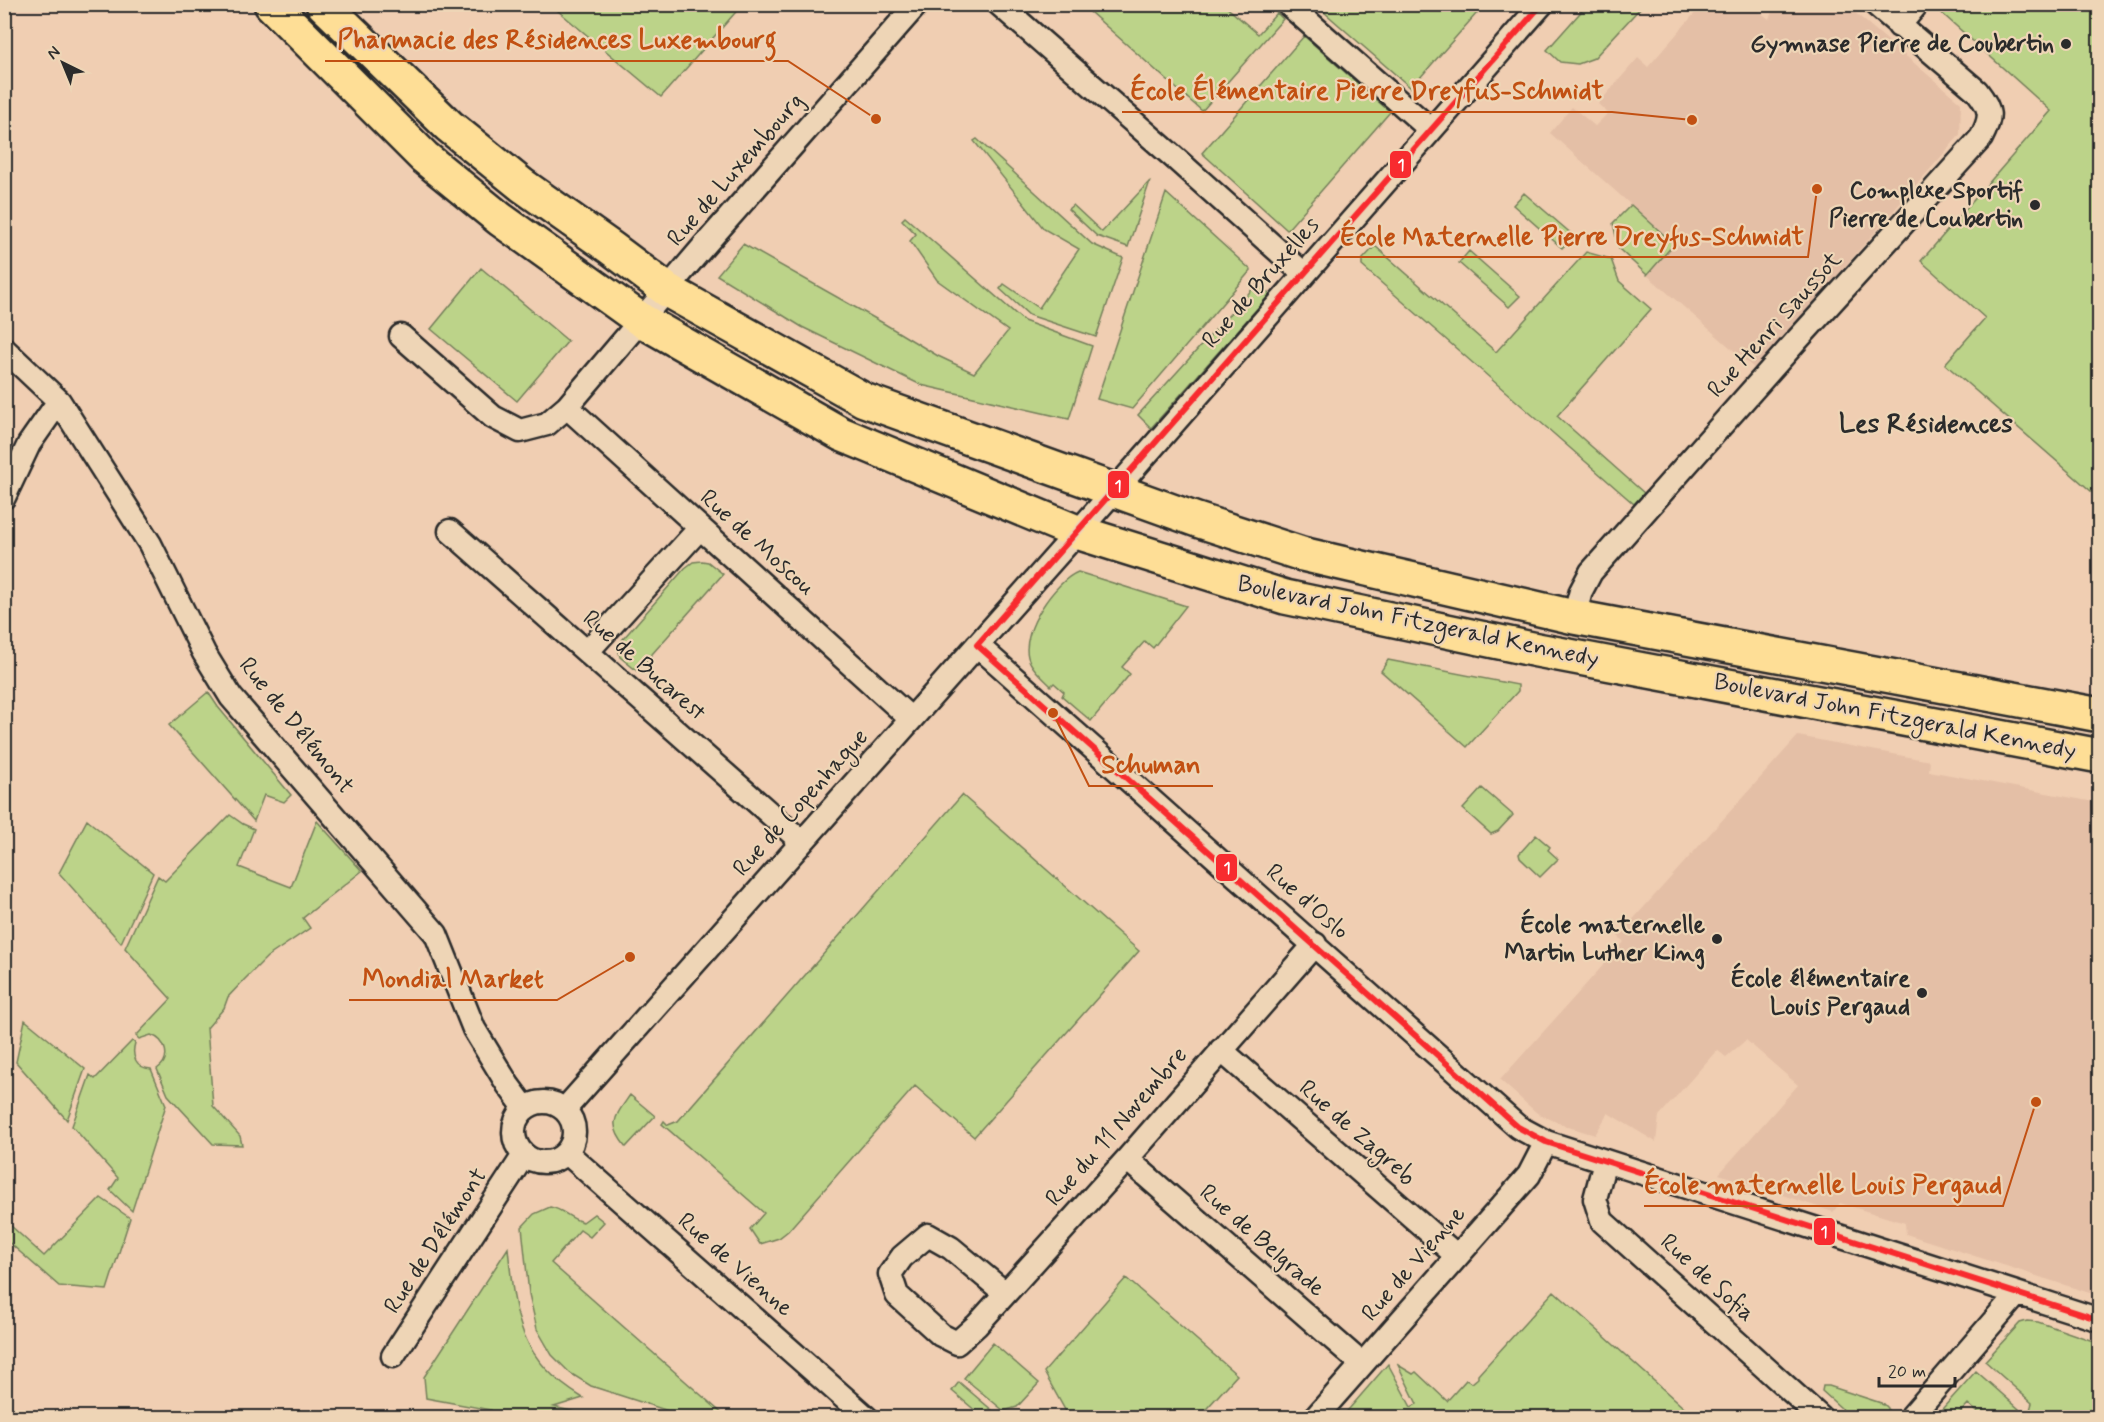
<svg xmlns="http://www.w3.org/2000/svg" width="2104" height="1422" viewBox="0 0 2104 1422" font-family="Mynerve,sans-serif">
<rect width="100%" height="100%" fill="#f0ceb2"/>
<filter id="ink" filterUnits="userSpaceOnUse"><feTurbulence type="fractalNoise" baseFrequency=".0167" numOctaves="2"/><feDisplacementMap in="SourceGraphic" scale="12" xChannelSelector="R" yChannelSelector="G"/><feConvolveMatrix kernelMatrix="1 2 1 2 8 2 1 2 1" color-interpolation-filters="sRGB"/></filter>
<g filter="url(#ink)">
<!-- built -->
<path fill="#e4bfa6" d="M1702,5H1751L1769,19L1775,5H1846L1961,103L1960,135L1755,369L1647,275L1674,243L1550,133L1572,107L1595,126L1608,113L1598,104L1638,58L1648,67Z
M1798,736L1930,761L1929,771L2099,803V1296L1906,1234L1905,1223L1840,1203L1833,1212L1719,1174L1798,1085L1746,1040L1726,1057L1717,1050L1659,1116L1656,1142L1608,1113L1595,1135L1565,1126L1537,1113L1500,1080L1624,942L1618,936Z"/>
<!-- green -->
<path fill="#bcd389" stroke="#747f5a" stroke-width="1.5" d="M1940,4L2099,5V498L1945,364L1985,318L1921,261L2051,111L1936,8Z
M551,5H742L661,97Z
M1082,5H1224L1258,34L1277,13L1283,19L1202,111Z
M1331,5V4L1484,5L1411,88L1324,12Z
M1587,5H1643L1594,58L1578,64L1560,62L1547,50Z
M1304,36L1390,112L1287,230L1202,153Z
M977,139L1092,244L1123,258L1096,337L1029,315L1000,289L1004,284L1039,308L1079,249L1044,229L974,141Z
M1150,181L1128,247L1097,236L1068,209L1073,205L1102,232Z
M1166,193L1251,270L1132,409L1097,399Z
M1524,193L1574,236L1562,248L1513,205Z
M1631,205L1674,244L1647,275L1619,249L1613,223Z
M905,217L1024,321L1092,346L1069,419L921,385L802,327L717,275L743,244L883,323L938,356L974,373L1008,331L937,280L910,241L916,234L902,220Z
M1375,246L1496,352L1586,252L1611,259L1619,281L1651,309L1557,416L1644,493L1634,504L1362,266V260Z
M1469,251L1520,296L1509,307L1459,263Z
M481,268L568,341L517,401L431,329Z
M1258,283L1270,294L1151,428L1138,415Z
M702,561L708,562L723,574L637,671L620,657L618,647L623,639L685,568L693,562Z
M1078,572L1186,606L1153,648L1145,641L1122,667L1130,674L1091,721L1062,696L1064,692L1054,683L1051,686C1043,678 1031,668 1028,657C1021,631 1055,581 1078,572Z
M1388,660L1518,685V691L1467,747L1381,671Z
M208,692L218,707L291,795L284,802L264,795L254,821L169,725Z
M1482,788L1513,815L1498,831L1491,834L1463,809Z
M962,795L1139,951L974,1137L915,1086L788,1231L779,1238L760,1244L750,1229L764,1213L662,1124L664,1121L668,1125L678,1121Z
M230,815L243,824L254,829L239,867L291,887L317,821L362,871L303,918L310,928L267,957L244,980L228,997L224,1008L207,1028L213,1106L240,1136L242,1145L213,1144L168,1095L157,1069C172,1059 166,1040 151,1035L139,1039L136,1036L171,999L125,948L158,876L165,881Z
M87,820L153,873L121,943L59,873Z
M1536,835L1550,847L1548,850L1558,859L1540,877L1520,858L1519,854Z
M25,1020L85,1069L67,1120L16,1062Z
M132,1041L135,1043C131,1056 136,1068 151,1069L166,1105L132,1211L110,1190L118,1178L72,1126L90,1075L95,1079Z
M630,1095L655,1116L626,1147C607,1124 615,1117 630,1095Z
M101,1198L130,1218L107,1290L59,1286L5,1239V1231L10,1225L44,1256Z
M550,1207C563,1209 570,1219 583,1222L594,1214L604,1222L590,1237L580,1230L551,1263L726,1417H687L591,1386L570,1373L552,1355L537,1329L529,1294L522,1227L534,1214Z
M508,1248C515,1318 519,1359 583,1398L554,1407L595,1417H490L491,1410L426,1398L424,1377Z
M1126,1278L1237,1375L1199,1417H1069L1044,1372Z
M1554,1291L1694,1417H1342L1388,1364L1411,1407L1417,1404L1398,1365L1413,1374L1416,1372L1447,1401L1466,1380L1472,1383L1478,1378V1375Z
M2027,1321L2038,1322L2099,1343L2098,1417H2028L2032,1403L1985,1361L2020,1323Z
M993,1343L1039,1383L1017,1407L1004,1411L964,1378Z
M1976,1371L2019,1409L2016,1417H1983L1968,1404L1956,1417H1935Z
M959,1382L1000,1417H983L952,1391Z
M1823,1386H1829L1884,1404L1888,1408V1414L1884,1417H1851L1822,1391Z"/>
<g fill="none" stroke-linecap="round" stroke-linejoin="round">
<defs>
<path id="minor" d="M999,4L1177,160L1304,274
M1288,4L1431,130
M1899,26L1917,4
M401,336L493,417L520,431L547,424L567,407L911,719
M4,349L59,401L150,544L204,653L231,697L436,934L474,1029L508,1085L525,1108
M567,407L703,247L917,4
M4,497L29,444L59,401
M450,531L802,842
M1574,617L1581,591L1591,572L1798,339L1981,138C1992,117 1992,110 1977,91L1875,4
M977,645L1518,1127L1546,1142L2100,1320
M587,652L700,528
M1221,1050L1457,1256
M514 1132a30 30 0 1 1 60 0a30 30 0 1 1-60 0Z
M565,1109L1115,490L1542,4
M567,1153L867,1418
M1127,1159L1362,1364
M1605,1161L1595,1199L1602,1221L1821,1418
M1005,1293L951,1248L928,1235L902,1257L890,1274L897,1295L941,1335L957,1343L977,1325L1127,1159L1315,944
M393,1356L524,1155
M1315,1418L1529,1175L1546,1142
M1910,1418L2017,1294"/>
<path id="primary" d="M271,4L424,157L500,219L641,320L841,434L1077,532L1285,597L1537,650L2100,756
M323,4L449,126L522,185L611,248L667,290L864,400L1197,520L1302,554L1574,617L2100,715"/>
</defs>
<!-- minor casing -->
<use href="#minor" stroke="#2b2b2b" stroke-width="27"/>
<!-- primary casing -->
<use href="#primary" stroke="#2b2b2b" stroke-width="38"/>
<!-- minor -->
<use href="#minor" stroke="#eed5b6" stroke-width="22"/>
<!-- primary -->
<use href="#primary" stroke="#fede96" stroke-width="33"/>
<defs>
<path id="bus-1" d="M977,645L1518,1127L1546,1142L2100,1320
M977,645L1542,4"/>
</defs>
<!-- bus-1 casing -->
<use href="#bus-1" stroke="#eed5b6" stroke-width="10"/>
<!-- bus-1 -->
<use href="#bus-1" stroke="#f82b2f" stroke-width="6"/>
</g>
</g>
<!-- markers -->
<g fill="#2b2b2b" stroke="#eed5b6" stroke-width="2">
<circle cx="2066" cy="44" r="6"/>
<circle cx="2035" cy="205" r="6"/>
<circle cx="1717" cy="939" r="6"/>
<circle cx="1922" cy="993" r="6"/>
</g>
<g text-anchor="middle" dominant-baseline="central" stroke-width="4.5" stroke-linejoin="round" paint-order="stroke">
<!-- poi labels -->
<g font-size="24" font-weight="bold" fill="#2b2b2b" stroke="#eed5b6" text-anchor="end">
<text x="2054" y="44">Gymnase Pierre de Coubertin</text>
<text x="2023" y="191">Complexe Sportif<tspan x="2023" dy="28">Pierre de Coubertin</tspan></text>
<text x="1705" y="925">École maternelle<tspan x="1705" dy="28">Martin Luther King</tspan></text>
<text x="1910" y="979">École élémentaire<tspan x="1910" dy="28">Louis Pergaud</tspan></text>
</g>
<!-- street labels -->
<g font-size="24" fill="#2b2b2b" stroke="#eed5b6">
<text transform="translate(736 170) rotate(-49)">Rue de Luxembourg</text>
<text transform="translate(1261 283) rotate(-49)">Rue de Bruxelles</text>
<text transform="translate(1775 325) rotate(-48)">Rue Henri Saussot</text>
<text transform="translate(757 543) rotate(42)">Rue de Moscou</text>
<text transform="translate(1418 622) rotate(12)">Boulevard John Fitzgerald Kennedy</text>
<text transform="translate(644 666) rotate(41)">Rue de Bucarest</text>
<text transform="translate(1895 717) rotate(11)">Boulevard John Fitzgerald Kennedy</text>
<text transform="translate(296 726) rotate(51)">Rue de Délémont</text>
<text transform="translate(801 803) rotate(-48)">Rue de Copenhague</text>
<text transform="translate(1307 902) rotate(41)">Rue d'Oslo</text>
<text transform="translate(1117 1127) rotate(-49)">Rue du 11 Novembre</text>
<text transform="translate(1357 1133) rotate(41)">Rue de Zagreb</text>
<text transform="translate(436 1241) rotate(-57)">Rue de Délémont</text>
<text transform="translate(1262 1241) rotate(41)">Rue de Belgrade</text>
<text transform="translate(1414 1264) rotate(-49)">Rue de Vienne</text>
<text transform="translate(735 1265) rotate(41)">Rue de Vienne</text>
<text transform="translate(1707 1278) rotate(42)">Rue de Sofia</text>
</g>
<!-- neighbourhood labels -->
<g font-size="26" font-weight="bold" fill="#2b2b2b" stroke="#eed5b6">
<text x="1926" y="425">Les Résidences</text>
</g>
</g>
<!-- callouts -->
<path fill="none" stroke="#c25012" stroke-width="2" d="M876 119L788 61H325M1692 120L1612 112H1122M1817 189L1808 257H1336M1053 713L1089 786H1213M630 957L557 1000H349M2036 1102L2003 1206H1644"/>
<g fill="#c25012" stroke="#eed5b6" stroke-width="2">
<circle cx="876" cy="119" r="6"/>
<circle cx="1692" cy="120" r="6"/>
<circle cx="1817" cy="189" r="6"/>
<circle cx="1053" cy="713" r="6"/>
<circle cx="630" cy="957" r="6"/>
<circle cx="2036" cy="1102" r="6"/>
</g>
<g font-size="26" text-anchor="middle" font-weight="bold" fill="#c25012" stroke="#eed5b6" stroke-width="4.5" stroke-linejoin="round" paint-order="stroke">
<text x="557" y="48">Pharmacie des Résidences Luxembourg</text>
<text x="1367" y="99">École Élémentaire Pierre Dreyfus-Schmidt</text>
<text x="1572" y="245">École Maternelle Pierre Dreyfus-Schmidt</text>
<text x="1151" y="773">Schuman</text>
<text x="453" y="987">Mondial Market</text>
<text x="1823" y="1193">École maternelle Louis Pergaud</text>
</g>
<g stroke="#eed5b6" stroke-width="2">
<rect x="1389" y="150" width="23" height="29" rx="6" fill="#f82b2f"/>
<rect x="1107" y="470" width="23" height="29" rx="6" fill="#f82b2f"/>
<rect x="1215" y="853" width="23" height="29" rx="6" fill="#f82b2f"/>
<rect x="1813" y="1217" width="23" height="29" rx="6" fill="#f82b2f"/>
</g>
<g font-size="16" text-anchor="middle" font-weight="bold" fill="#fff">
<text x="1401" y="170">1</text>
<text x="1118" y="491">1</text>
<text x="1227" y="873">1</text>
<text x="1824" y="1237">1</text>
</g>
<!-- margin -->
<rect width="2104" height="1422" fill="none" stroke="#eed5b6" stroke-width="24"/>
<rect x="12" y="12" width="2080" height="1398" fill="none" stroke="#2b2b2b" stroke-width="2" filter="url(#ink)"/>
<!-- north arrow -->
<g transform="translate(63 63) rotate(317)" stroke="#eed5b6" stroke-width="4.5" paint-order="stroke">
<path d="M0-4.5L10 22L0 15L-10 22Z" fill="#2b2b2b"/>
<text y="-9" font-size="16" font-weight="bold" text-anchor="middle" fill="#2b2b2b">N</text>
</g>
<!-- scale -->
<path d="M1879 1377v9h76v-9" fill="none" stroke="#2b2b2b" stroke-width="3"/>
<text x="1888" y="1377" font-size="18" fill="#2b2b2b" stroke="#eed5b6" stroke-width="4.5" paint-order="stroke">20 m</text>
</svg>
